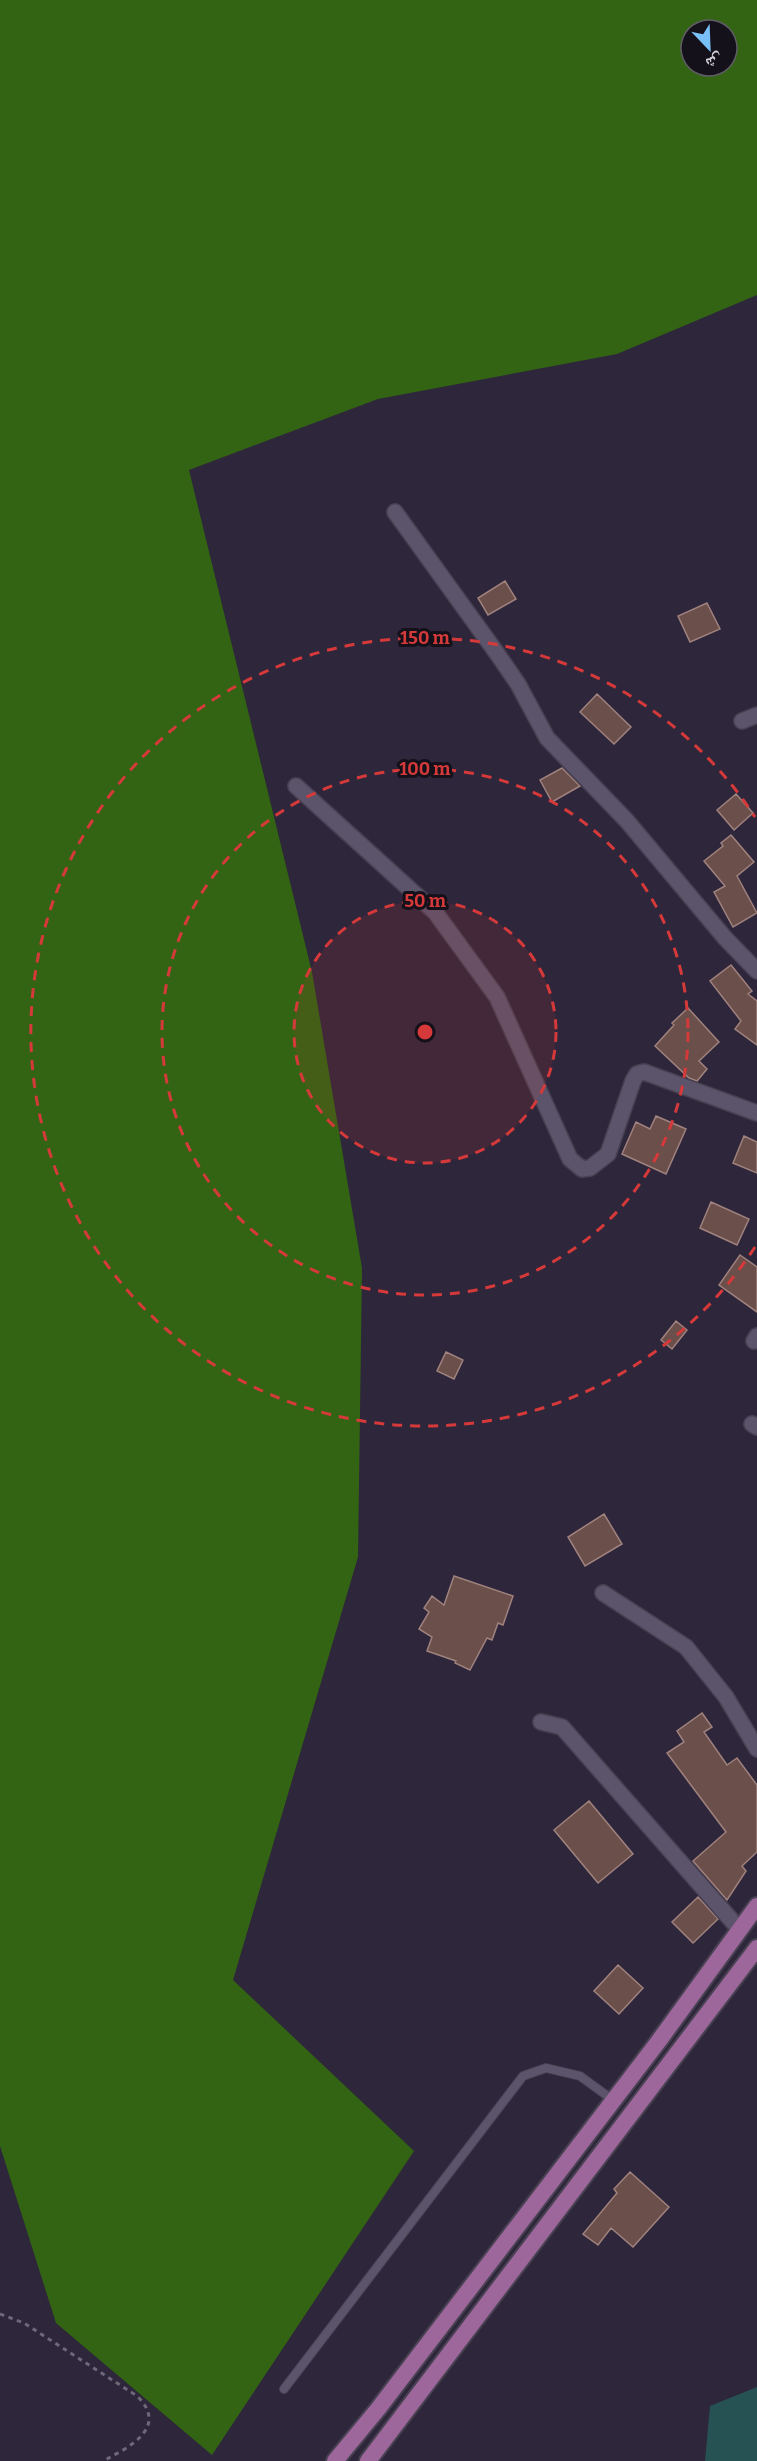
<svg xmlns="http://www.w3.org/2000/svg" width="757" height="2461" viewBox="0 0 757 2461" font-family="Bitter,'Noto Naskh Arabic',serif">
<rect width="100%" height="100%" fill="#2e263a"/>
<!-- forest -->
<path fill="#326413" fill-rule="evenodd" d="M0,0H757V295L617,354L378,399L189,470L312,972L362,1268L358,1557L233,1980L414,2151L212,2455L56,2323L0,2146ZM691,30H727V66H691Z"/>
<!-- water -->
<path fill="#265253" d="M757,2387V2461H705L710,2406Z"/>
<!-- building -->
<path fill="#6a4f4b" stroke="#a0827e" stroke-width="1.5" d="M505,581L516,599L488,615L478,598Z
M707,603L720,629L690,642L678,616Z
M597,694L631,727L614,744L580,712Z
M562,768L580,786L552,802L540,780Z
M736,794L753,813L734,830L717,810Z
M731,835L754,862L737,876L757,913L733,927L714,892L725,886L704,861L723,846L721,843Z
M731,965L752,991L748,994L757,1001V1045L735,1029L741,1021L710,981Z
M688,1008L719,1042L699,1061L707,1069L697,1081L689,1078L655,1046L674,1025L672,1023Z
M656,1116L686,1129L666,1174L622,1154L636,1122L650,1129Z
M744,1136L757,1142V1173L733,1163Z
M711,1202L749,1219L737,1245L700,1228Z
M740,1255L757,1267V1312L719,1285Z
M676,1321L687,1330L672,1349L661,1340Z
M446,1352L463,1360L454,1379L437,1371Z
M604,1514L622,1544L585,1566L568,1537Z
M454,1576L513,1596L503,1625L498,1623L492,1640L487,1638L470,1670L455,1663L456,1661L427,1651L432,1637L419,1629L429,1612L424,1608L432,1596L444,1605Z
M702,1713L712,1727L704,1732L727,1765L737,1758L757,1785V1852L742,1866L746,1871L727,1900L693,1861L726,1832L667,1753L684,1742L677,1731Z
M589,1801L633,1854L598,1883L554,1830Z
M698,1897L718,1919L693,1943L672,1922Z
M618,1965L643,1988L619,2014L594,1991Z
M630,2172L669,2207L633,2247L611,2228L598,2245L583,2234L617,2193L614,2189Z"/>
<g fill="none" stroke-linecap="round" stroke-linejoin="round">
<defs>
<path id="service" d="M284,2389L523,2076L546,2068L580,2076L613,2100"/>
<path id="minor" d="M395,512L496,652L518,684L547,738L627,821L725,938L757,971
M742,721L757,715
M296,786L435,912L497,997L570,1159L582,1169L590,1168L608,1154L633,1081L637,1074L644,1072L757,1113
M754,1341L757,1336
M752,1424L757,1427
M603,1593L686,1647L726,1697L757,1749
M541,1722L562,1727L740,1930"/>
<path id="primary" d="M335,2461L378,2409L658,2042L757,1906
M368,2461L757,1948"/>
</defs>
<!-- service casing -->
<use href="#service" stroke="#484152" stroke-width="10"/>
<!-- minor casing -->
<use href="#minor" stroke="#484152" stroke-width="18"/>
<!-- primary casing -->
<use href="#primary" stroke="#484152" stroke-width="20"/>
<!-- path -->
<path stroke="#6f6879" stroke-width="3" stroke-dasharray="4.5 4.5" stroke-linecap="butt" d="M0,2314L24,2323L137,2396C169,2427 130,2447 103,2461"/>
<!-- service -->
<use href="#service" stroke="#5c546b" stroke-width="8"/>
<!-- minor -->
<use href="#minor" stroke="#5c546b" stroke-width="15"/>
<!-- primary -->
<use href="#primary" stroke="#9d679c" stroke-width="16"/>
</g>
<!-- distance rings -->
<circle cx="425" cy="1032" r="131" fill="#d6393a" fill-opacity=".12"/>
<g fill="none" stroke="#d6393a" stroke-width="3" stroke-dasharray="10 8">
<circle cx="425" cy="1032" r="131"/>
<circle cx="425" cy="1032" r="263"/>
<path d="M755 1247A394 394 0 1 1 755 817"/>
</g>
<circle cx="425" cy="1032" r="9" fill="#d6393a" stroke="#14111a" stroke-width="3"/>
<g font-size="18" text-anchor="middle" font-weight="bold" fill="#d6393a" stroke="#14111a" stroke-width="6" stroke-linejoin="round" paint-order="stroke">
<text x="425" y="644">150 m</text>
<text x="425" y="775">100 m</text>
<text x="425" y="907">50 m</text>
</g>
<!-- north arrow -->
<g transform="translate(709 48) rotate(157)"><circle r="28" fill="#14111a" stroke="#615d68" stroke-width="1.5"/>
<path d="M0-4.5L10 22L0 15L-10 22Z" fill="#79bff8"/>
<text y="-9" font-size="16" font-weight="bold" text-anchor="middle" fill="#d5d0dd">ش</text>
</g>
</svg>
